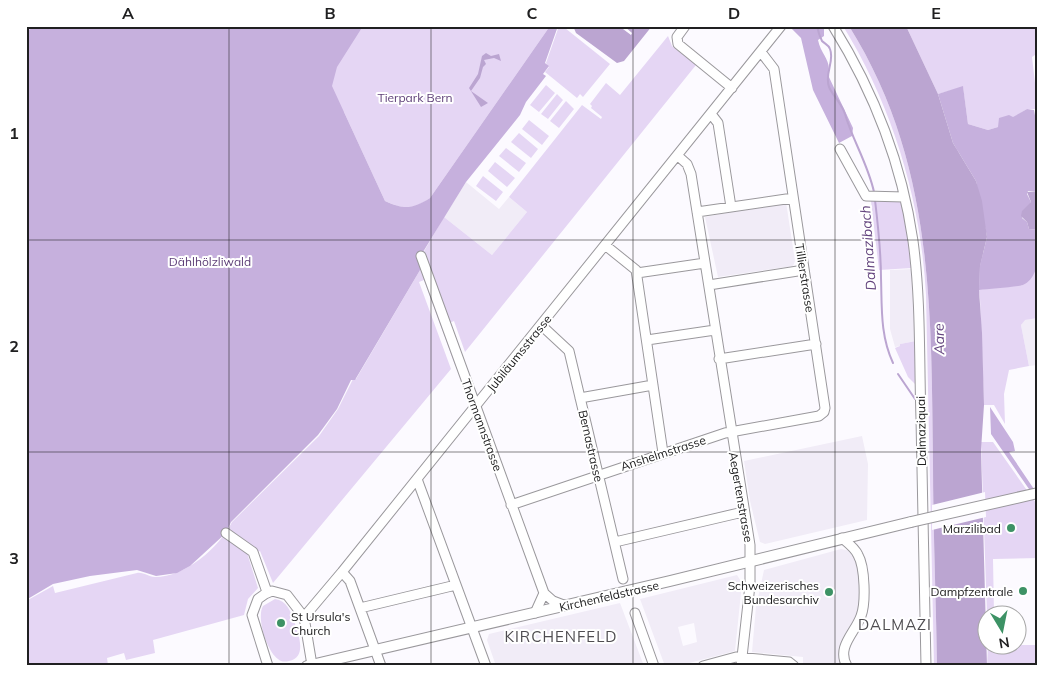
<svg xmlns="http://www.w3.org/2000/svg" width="1064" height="692" viewBox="0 0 1064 692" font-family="Mulish,sans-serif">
<rect width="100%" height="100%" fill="#fcfaff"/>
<!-- built -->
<path fill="#f1ecf7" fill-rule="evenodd" d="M466,182L499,209L509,197L527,212L492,255L444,217Z
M786,202L795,261L793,266L718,277L705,217Z
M913,269L916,341L900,344V346L895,347L890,329V270Z
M1038,318V365L1029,366L1021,325L1024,320Z
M862,436L868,464L867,520L765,544L760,542L750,501L744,461Z
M841,549L851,551L859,566L861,596V606L842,666L803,665V657L752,652L756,607L764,570Z
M737,575L742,583L735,651L678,666H665L640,599ZM694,623L697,642L683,646L678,627Z
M620,603L644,666H496L487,640L489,634Z"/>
<!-- green -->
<path fill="#e5d6f4" d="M26,26H550L430,198C412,210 405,210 385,201L344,112L26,46Z
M559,26H566L565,28L610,64L583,97L580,94L577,98L545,72L549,67L546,63Z
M843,26H849C934,162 931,307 933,462C933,530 936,598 937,666H934L926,295C921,201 893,107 843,26Z
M906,26H1038V53L1032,57L1038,109H1027L998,127L988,130L968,124L963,87L938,94Z
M668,36L672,46L696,65L465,352L454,321L449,323L461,357L455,365L424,280L419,282L451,369L273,583L260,551L248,556L258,588L248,599L244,615L153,640L155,653L126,660L124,653L107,658L108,665L26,666V601L53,586L55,593L137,573C144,572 148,577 155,577C185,577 219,548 232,522L319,436L338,409L353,379H356L426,260L423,253L444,217L492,255L527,212L509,197L582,105L601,119L602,117L591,108L592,106L590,104L606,83L620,95Z
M546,85L555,93L539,112L530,105Z
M557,94L563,100L548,119L541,114Z
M566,101L574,109L559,128L550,121Z
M529,120L549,136L542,145L522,129Z
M953,131L992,288L1023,285L1038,261V318L1025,320L1021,325L1029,366L1009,370L1004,394L1005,424L994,405H984L980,298Z
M519,133L538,149L531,158L511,142Z
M506,148L526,163L519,172L499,156Z
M495,162L515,178L507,187L488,171Z
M483,176L503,192L496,201L476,186Z
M871,201H902L912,268L879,270Z
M916,341V383L915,384L908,377L895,348L900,346V344Z
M981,442H993L1038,506V558L993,559L994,614H987Z
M275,599C287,601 290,610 294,621C298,633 308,657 289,661C285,662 281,662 278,659C267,651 256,618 263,606Z
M988,645H1038V666H987Z"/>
<!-- forest -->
<path fill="#c6b0dd" d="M34,26H363L337,67L332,86L385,201C405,210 412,209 430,198L550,26H558L545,63L549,66L543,74L546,76L526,102L520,115L466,182L423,252L426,260L355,380H351L337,409L318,435L231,522L226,533L190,566L177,573L156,576L137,570L90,576L53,584L26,600V33Z
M789,26H824V36L818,40C821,55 832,60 828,75L853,128L852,136L839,143L813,90L801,38Z
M963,86L968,124L988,130L998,127L999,118L1009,115L1013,117L1027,109L1034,110L1038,131V191H1028L1027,194L1031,202L1022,218L1027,222L1029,229L1038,230C1038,247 1042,276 1023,285C1017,287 988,289 979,290L980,266L987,237L976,181L953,143L938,94Z
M990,407L1013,442L1015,451L1009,452L1038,495V502L991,434Z"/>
<!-- water -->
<path fill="#bba5d1" d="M573,26H619L631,35L632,33L624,26H652L624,61L617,63L576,33Z
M849,26H906L938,94L953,143L976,181L982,201L987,237L980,266L979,290L982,333L984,405L981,450L987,666H937C936,598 933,530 933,462C931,307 934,162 849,26Z
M486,53L491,56L499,54L501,61L494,58L484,60L486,64L483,67L480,78L471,91L488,103L481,107L469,88L478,74L482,56Z
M1038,191V230L1029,229L1027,222L1021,216L1022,211L1031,202L1027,192Z"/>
<!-- pier -->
<path fill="#fcfaff" d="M985,492L986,517L932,530V505Z"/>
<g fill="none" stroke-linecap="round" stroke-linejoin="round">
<!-- stream -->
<path stroke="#bba5d1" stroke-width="2" d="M817,26C818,31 820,37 822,41C825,44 829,45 830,49C835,62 824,73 829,87C833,96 842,104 845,114C852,139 868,164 874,192
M875,200C878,225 881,252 881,278C882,307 880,335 893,363
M898,374L915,399"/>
<defs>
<path id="minor" d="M685,26L677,37L678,44L732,88
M833,26C874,92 902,165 913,241C921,300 919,360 921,419C923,501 924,584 926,666
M711,114L718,123L731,207
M840,149L866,196L904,197
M678,156L687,164L691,174L750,545V585L741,666
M697,212L793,198
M605,245L636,270L663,453
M421,256L544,593L553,601L566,606
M637,273L705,263
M709,285L804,270
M541,325L569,351L623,579
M647,340L715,330
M719,359L816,344
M580,398L653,385
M417,479L486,666
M511,505L725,433L819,416L824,412L825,408L774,69L761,52
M226,533L253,552L267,592
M842,538C848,543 855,548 858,555C865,567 866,603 861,616C855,633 836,647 847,666
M615,542L743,512
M342,572L350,581L381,666
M360,608L456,585
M535,613L544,593
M635,613L654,666
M304,617L342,572L781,26
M268,666L252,615L258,599L265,594L272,591L287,595L304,617L312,665
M703,666L736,657L789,662L794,666"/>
<path id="major" d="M307,666L670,581L911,522"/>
</defs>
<!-- minor casing -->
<use href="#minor" stroke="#9a989c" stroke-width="11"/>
<!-- major casing -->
<use href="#major" stroke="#9a989c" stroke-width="12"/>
<!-- minor -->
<use href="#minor" stroke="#fff" stroke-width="9"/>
<!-- major -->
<use href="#major" stroke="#fff" stroke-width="10"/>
<defs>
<path id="major-bridge" d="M911,522L1038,493"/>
</defs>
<!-- major-bridge casing -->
<use href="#major-bridge" stroke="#9a989c" stroke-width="12" stroke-linecap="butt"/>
<!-- major-bridge -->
<use href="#major-bridge" stroke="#fff" stroke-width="10"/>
</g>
<!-- grid -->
<path fill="none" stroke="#202021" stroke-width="1" stroke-opacity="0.55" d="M229,26V666M431,26V666M633,26V666M835,26V666M26,240H1038M26,452H1038"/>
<!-- markers -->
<g fill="#3d9265" stroke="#fff" stroke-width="2">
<circle cx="1011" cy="528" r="5"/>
<circle cx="1023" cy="591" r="5"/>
<circle cx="829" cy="592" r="5"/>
<circle cx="281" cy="623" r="5"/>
</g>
<g text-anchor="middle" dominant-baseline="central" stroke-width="4" stroke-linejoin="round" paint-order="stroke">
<!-- park labels -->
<g font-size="12" fill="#5d3e77" stroke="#fff">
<text x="415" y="97">Tierpark Bern</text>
<text x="210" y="261">Dählhölzliwald</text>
</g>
<!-- street labels -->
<g font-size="12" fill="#202021" stroke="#fff">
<text transform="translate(805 278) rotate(81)">Tillierstrasse</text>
<text transform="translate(519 353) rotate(-51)">Jubiläumsstrasse</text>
<text transform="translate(482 425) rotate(70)">Thormannstrasse</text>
<text transform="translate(921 431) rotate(-91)">Dalmaziquai</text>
<text transform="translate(591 446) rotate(77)">Bernastrasse</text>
<text transform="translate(663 453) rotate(-18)">Anshelmstrasse</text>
<text transform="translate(741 497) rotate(80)">Aegertenstrasse</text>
<text transform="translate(609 596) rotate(-13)">Kirchenfeldstrasse</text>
</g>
<!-- poi labels -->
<g font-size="12" fill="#202021" stroke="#fff" text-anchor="end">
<text x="1001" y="528">Marzilibad</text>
<text x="819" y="585">Schweizerisches<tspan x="819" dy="14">Bundesarchiv</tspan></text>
<text x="1013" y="591">Dampfzentrale</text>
<text x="291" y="616" text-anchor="start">St Ursula's<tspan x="291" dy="14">Church</tspan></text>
</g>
<!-- water labels -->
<g font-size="14" font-style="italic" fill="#63447e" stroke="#fff">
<text transform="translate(868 248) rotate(-94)">Dalmazibach</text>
<text transform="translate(939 339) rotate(-91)">Aare</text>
</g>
<!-- quarter labels -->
<g font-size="15" letter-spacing="1" fill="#4f4d51" stroke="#fff">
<text x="895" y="624">DALMAZI</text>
<text x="561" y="636">KIRCHENFELD</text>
</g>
</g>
<!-- border -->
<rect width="1064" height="692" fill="none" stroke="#ffffff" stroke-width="55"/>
<!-- north arrow -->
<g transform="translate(1002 630) rotate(170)"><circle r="24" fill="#ffffff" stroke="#a6a6a6"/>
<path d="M0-4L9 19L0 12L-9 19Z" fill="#3d9265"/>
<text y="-8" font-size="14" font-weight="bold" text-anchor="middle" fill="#202021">N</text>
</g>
<rect x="28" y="28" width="1008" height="636" fill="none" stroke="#202021" stroke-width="2"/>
<g font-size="16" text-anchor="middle" font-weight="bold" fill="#202021">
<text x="128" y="19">A</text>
<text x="330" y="19">B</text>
<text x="532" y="19">C</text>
<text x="734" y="19">D</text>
<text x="936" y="19">E</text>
<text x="14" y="139">1</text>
<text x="14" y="352">2</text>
<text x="14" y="564">3</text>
</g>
</svg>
